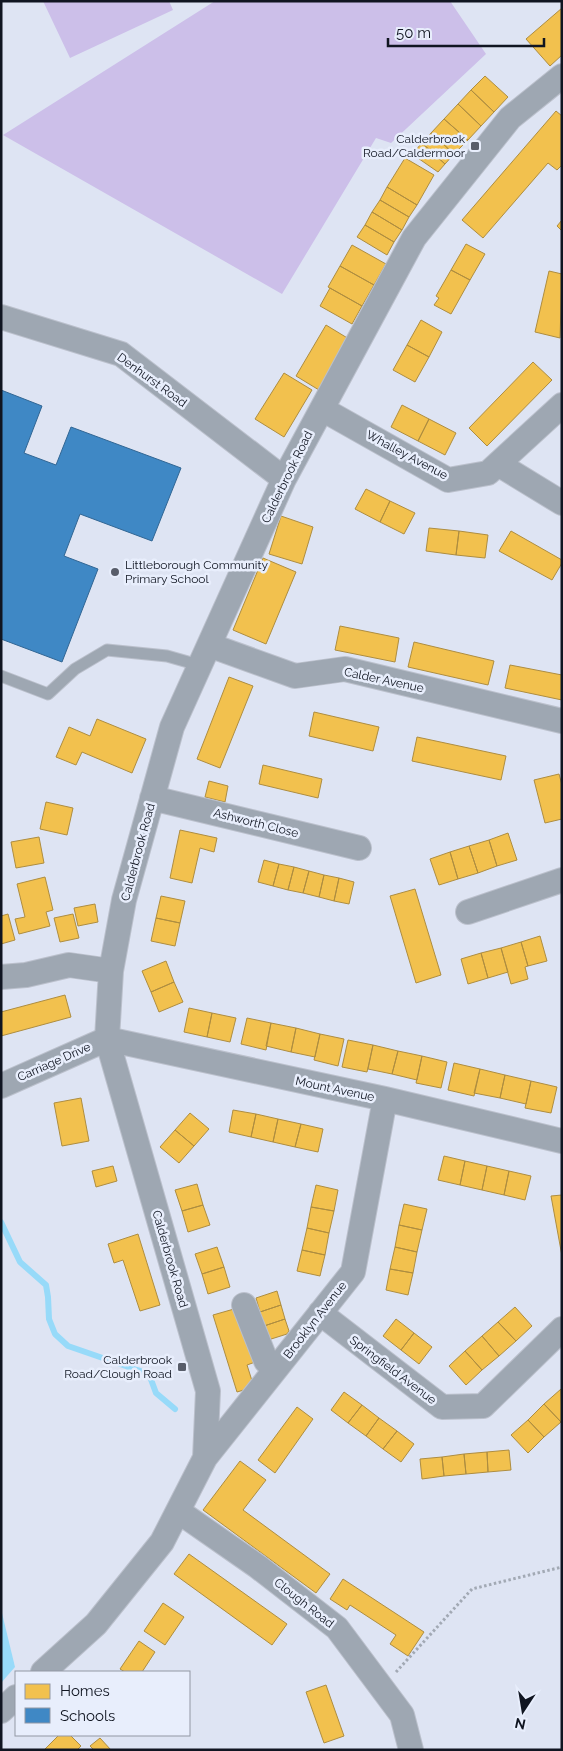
<svg xmlns="http://www.w3.org/2000/svg" width="563" height="1751" viewBox="0 0 563 1751" font-family="Raleway,sans-serif">
<rect width="100%" height="100%" fill="#dee4f3"/>
<!-- green -->
<path fill="#ccbfe9" d="M43,1H169L173,10L70,58Z
M215,1H450L486,54L391,143L376,138L282,294L3,135Z"/>
<!-- water -->
<path fill="#97daf9" d="M1,1609L15,1667L1,1683Z"/>
<!-- homes -->
<path fill="#f2c14e" stroke="#ae8d40" d="M562,8V55L550,66L526,39Z
M485,76L508,97L494,112L471,90Z
M471,90L494,112L481,126L458,104Z
M458,104L481,126L468,140L444,119Z
M556,111L562,116V165L557,170L548,163L483,238L462,220Z
M444,119L468,140L454,154L431,133Z
M431,133L454,154L445,164L422,143Z
M422,143L445,164L438,172L412,154Z
M405,158L434,175L417,205L387,187Z
M387,187L417,205L409,217L380,200Z
M380,200L409,217L402,230L372,212Z
M372,212L402,230L394,242L365,225Z
M562,220V231L557,226Z
M365,225L394,242L387,255L357,237Z
M466,244L485,254L470,280L451,270Z
M352,245L386,264L374,285L340,266Z
M340,266L374,285L362,306L328,287Z
M451,270L470,280L451,314L434,305L439,298L436,296Z
M549,271L562,274L560,338L535,332Z
M330,288L362,306L352,324L320,306Z
M421,320L442,332L429,357L407,345Z
M326,325L349,339L319,390L296,376Z
M407,345L429,357L415,382L393,370Z
M533,362L552,380L487,446L469,428Z
M284,373L312,390L284,437L255,419Z
M402,405L429,419L418,441L391,427Z
M429,419L456,433L445,455L418,441Z
M366,489L390,501L380,522L355,509Z
M390,501L415,513L404,534L380,522Z
M281,516L313,527L302,564L269,554Z
M429,528L459,531L456,555L426,551Z
M459,531L488,535L485,558L456,555Z
M511,531L562,560V563L552,580L499,551Z
M263,558L296,572L266,644L233,630Z
M340,626L399,638L395,662L335,650Z
M414,642L494,661L488,685L408,667Z
M510,665L562,675V700L505,688Z
M229,677L253,686L220,768L197,759Z
M314,712L379,727L373,751L309,736Z
M97,719L146,739L132,773L82,752L76,765L56,757L69,727L90,736Z
M417,737L506,756L501,780L412,761Z
M263,765L322,779L318,798L259,784Z
M559,774L562,785V819L545,823L534,780Z
M209,781L228,786L225,802L205,797Z
M46,802L73,808L67,835L40,829Z
M180,830L217,838L214,852L200,848L192,883L170,878Z
M508,833L517,860L497,866L489,840Z
M39,837L44,863L16,868L11,842Z
M489,840L497,866L478,873L469,846Z
M469,846L478,873L458,879L450,852Z
M450,852L458,879L439,885L430,859Z
M264,860L279,864L273,886L258,882Z
M279,864L294,867L288,890L273,886Z
M294,867L309,871L303,893L288,890Z
M309,871L324,875L319,897L303,893Z
M324,875L339,878L334,901L319,897Z
M45,877L53,910L46,912L50,926L19,934L15,919L25,917L17,884Z
M339,878L354,882L349,904L334,901Z
M415,889L441,975L416,983L390,896Z
M161,896L185,901L180,923L156,918Z
M95,904L98,922L78,926L74,908Z
M8,914L15,940L1,944V916Z
M73,914L79,938L60,942L54,918Z
M156,918L180,923L175,946L151,941Z
M540,936L547,961L528,966L521,942Z
M521,942L528,966L525,967L528,979L511,984L501,948Z
M501,948L508,972L488,978L481,953Z
M481,953L488,978L468,984L461,959Z
M166,961L174,982L151,992L142,971Z
M174,982L183,1002L159,1012L151,992Z
M65,995L71,1017L1,1036V1012Z
M189,1008L212,1013L207,1037L184,1032Z
M212,1013L236,1018L230,1042L207,1037Z
M247,1018L271,1023L266,1050L241,1044Z
M271,1023L296,1028L291,1052L266,1046Z
M296,1028L320,1034L315,1057L291,1052Z
M320,1034L344,1039L338,1066L314,1060Z
M348,1040L373,1045L367,1072L342,1067Z
M373,1045L398,1051L392,1074L368,1069Z
M398,1051L422,1056L417,1080L392,1074Z
M422,1056L447,1062L441,1088L416,1083Z
M454,1063L480,1069L474,1096L448,1090Z
M480,1069L505,1075L500,1098L474,1093Z
M505,1075L531,1081L526,1104L500,1098Z
M531,1081L557,1087L551,1113L525,1108Z
M81,1098L89,1141L62,1146L54,1103Z
M233,1110L256,1114L251,1137L229,1132Z
M190,1113L209,1129L194,1146L175,1130Z
M256,1114L278,1119L273,1142L251,1137Z
M278,1119L301,1124L295,1147L273,1142Z
M301,1124L323,1129L318,1152L295,1147Z
M175,1130L194,1146L179,1163L160,1147Z
M444,1156L465,1161L460,1185L438,1180Z
M465,1161L487,1166L482,1190L460,1185Z
M113,1166L117,1181L96,1187L92,1171Z
M487,1166L509,1171L504,1195L482,1190Z
M509,1171L531,1176L525,1200L504,1195Z
M197,1184L203,1205L182,1211L175,1190Z
M316,1185L338,1190L334,1211L311,1207Z
M562,1195V1256L551,1196Z
M404,1204L427,1209L422,1230L399,1225Z
M203,1205L210,1225L188,1232L182,1211Z
M311,1207L334,1211L329,1233L307,1228Z
M399,1225L422,1230L417,1252L395,1247Z
M307,1228L329,1233L325,1255L302,1250Z
M138,1234L160,1305L140,1311L123,1260L114,1263L108,1244Z
M217,1247L224,1267L202,1274L195,1254Z
M395,1247L417,1252L413,1273L390,1269Z
M302,1250L325,1255L320,1276L297,1271Z
M224,1267L230,1287L208,1294L202,1274Z
M390,1269L413,1273L408,1295L386,1290Z
M277,1291L281,1305L260,1312L256,1298Z
M281,1305L285,1319L264,1326L260,1312Z
M241,1307L258,1361L247,1365L254,1387L237,1392L213,1315Z
M515,1307L532,1326L516,1341L498,1322Z
M285,1319L289,1331L287,1334L268,1340L264,1326Z
M396,1319L414,1333L401,1350L383,1336Z
M498,1322L516,1341L499,1356L482,1336Z
M414,1333L432,1347L419,1364L401,1350Z
M482,1336L499,1356L482,1370L465,1351Z
M465,1351L482,1370L466,1385L449,1366Z
M561,1389L562,1421L561,1422L544,1404Z
M344,1392L362,1405L348,1423L331,1410Z
M544,1404L561,1422L544,1437L528,1420Z
M362,1405L379,1418L366,1436L348,1423Z
M297,1407L313,1419L275,1473L258,1460Z
M379,1418L397,1431L383,1449L366,1436Z
M528,1420L544,1437L528,1453L511,1435Z
M397,1431L414,1444L401,1462L383,1449Z
M509,1450L511,1470L488,1472L487,1452Z
M487,1452L488,1472L466,1474L464,1454Z
M464,1454L466,1474L444,1476L442,1457Z
M442,1457L444,1476L422,1479L420,1459Z
M240,1461L266,1480L243,1510L330,1574L316,1593L203,1510Z
M189,1554L287,1624L272,1645L174,1574Z
M343,1579L424,1632L408,1656L390,1644L396,1635L350,1605L347,1610L330,1599Z
M163,1603L184,1617L165,1645L144,1631Z
M139,1641L155,1652L142,1672H125L120,1669Z
M326,1685L344,1736L324,1743L306,1692Z
M59,1735H70L81,1746L77,1750H44Z
M100,1738L111,1750H94L90,1746Z"/>
<!-- schools -->
<path fill="#3f88c5" stroke="#316694" d="M1,390L42,406L24,453L56,465L71,427L181,468L152,541L80,514L64,556L98,569L62,662L1,639Z"/>
<g fill="none" stroke-linecap="round" stroke-linejoin="round">
<!-- stream -->
<path stroke="#97daf9" stroke-width="6" d="M1,1222L20,1262L46,1285L48,1297L49,1319L55,1334L68,1346L149,1374L156,1393L175,1409"/>
<defs>
<path id="service" d="M1,676L48,694L75,669L107,650L167,656L188,662L199,668"/>
<path id="minor" d="M1,317L121,354L284,479
M322,409L448,480L488,473L562,405
M498,464L562,503
M209,645L295,676L345,669L562,721
M152,798L359,848
M468,912L562,880
M1,977L26,975L69,965L111,971
M107,1039L385,1099L562,1141
M1,1086L107,1039
M244,1305L266,1361L275,1370
M320,1313L442,1407L483,1406L562,1329
M205,1458L353,1272L385,1099
M178,1511L257,1566L337,1628L402,1715L411,1750
M43,1672L96,1624L162,1542L205,1458L208,1391L107,1039L111,971L124,900L172,727L284,479L414,238L510,118L562,76
M1,1711L16,1697"/>
</defs>
<!-- service casing -->
<use href="#service" stroke="#bbc0cc" stroke-width="13"/>
<!-- minor casing -->
<use href="#minor" stroke="#bbc0cc" stroke-width="26"/>
<!-- path -->
<path stroke="#a2a9b4" stroke-width="3" stroke-dasharray="2.5 2.5" stroke-linecap="butt" d="M396,1672L472,1589L562,1567"/>
<!-- service -->
<use href="#service" stroke="#9ea7b2" stroke-width="11"/>
<!-- minor -->
<use href="#minor" stroke="#9ea7b2" stroke-width="24"/>
</g>
<!-- markers -->
<g fill="#585d6a" stroke="#e8eefc" stroke-width="2">
<rect x="470" y="141" width="10" height="10" rx="2.5"/>
<circle cx="115" cy="572" r="5"/>
<rect x="177" y="1362" width="10" height="10" rx="2.5"/>
</g>
<g text-anchor="middle" dominant-baseline="central" stroke-width="5" stroke-linejoin="round" paint-order="stroke">
<!-- poi labels -->
<g font-size="12" fill="#101521" stroke="#e8eefc" text-anchor="end">
<text x="465" y="139">Calderbrook<tspan x="465" dy="14">Road/Caldermoor</tspan></text>
<text x="125" y="565" text-anchor="start">Littleborough Community<tspan x="125" dy="14">Primary School</tspan></text>
<text x="172" y="1360">Calderbrook<tspan x="172" dy="14">Road/Clough Road</tspan></text>
</g>
<!-- street labels -->
<g font-size="12" fill="#101521" stroke="#e8eefc">
<text transform="translate(152 380) rotate(36)">Denhurst Road</text>
<text transform="translate(407 455) rotate(28)">Whalley Avenue</text>
<text transform="translate(287 477) rotate(-64)">Calderbrook Road</text>
<text transform="translate(384 680) rotate(12)">Calder Avenue</text>
<text transform="translate(256 823) rotate(14)">Ashworth Close</text>
<text transform="translate(138 852) rotate(-75)">Calderbrook Road</text>
<text transform="translate(54 1062) rotate(-24)">Carriage Drive</text>
<text transform="translate(335 1089) rotate(12)">Mount Avenue</text>
<text transform="translate(170 1259) rotate(74)">Calderbrook Road</text>
<text transform="translate(315 1320) rotate(-52)">Brooklyn Avenue</text>
<text transform="translate(393 1370) rotate(37)">Springfield Avenue</text>
<text transform="translate(304 1603) rotate(38)">Clough Road</text>
</g>
</g>
<!-- border -->
<rect width="563" height="1751" fill="none" stroke="#101521" stroke-width="5"/>
<!-- legend -->
<rect x="15" y="1671" width="175" height="65" fill="#e8eefc" stroke="#9297a4"/>
<rect x="25" y="1684" width="25" height="15" fill="#f2c14e" stroke="#9297a4"/>
<text x="60" y="1696" font-size="15" fill="#101521">Homes</text>
<rect x="25" y="1708" width="25" height="15" fill="#3f88c5" stroke="#9297a4"/>
<text x="60" y="1721" font-size="15" fill="#101521">Schools</text>
<!-- north arrow -->
<g transform="translate(523 1711) rotate(192)" stroke="#e8eefc" stroke-width="4" paint-order="stroke">
<path d="M0-4L9 19L0 12L-9 19Z" fill="#101521"/>
<text y="-8" font-size="14" font-weight="bold" text-anchor="middle" fill="#101521">N</text>
</g>
<!-- scale -->
<path d="M388 38v8h156v-8" fill="none" stroke="#101521" stroke-width="2.5"/>
<text x="396" y="38" font-size="15" fill="#101521" stroke="#e8eefc" stroke-width="4" paint-order="stroke">50 m</text>
</svg>
